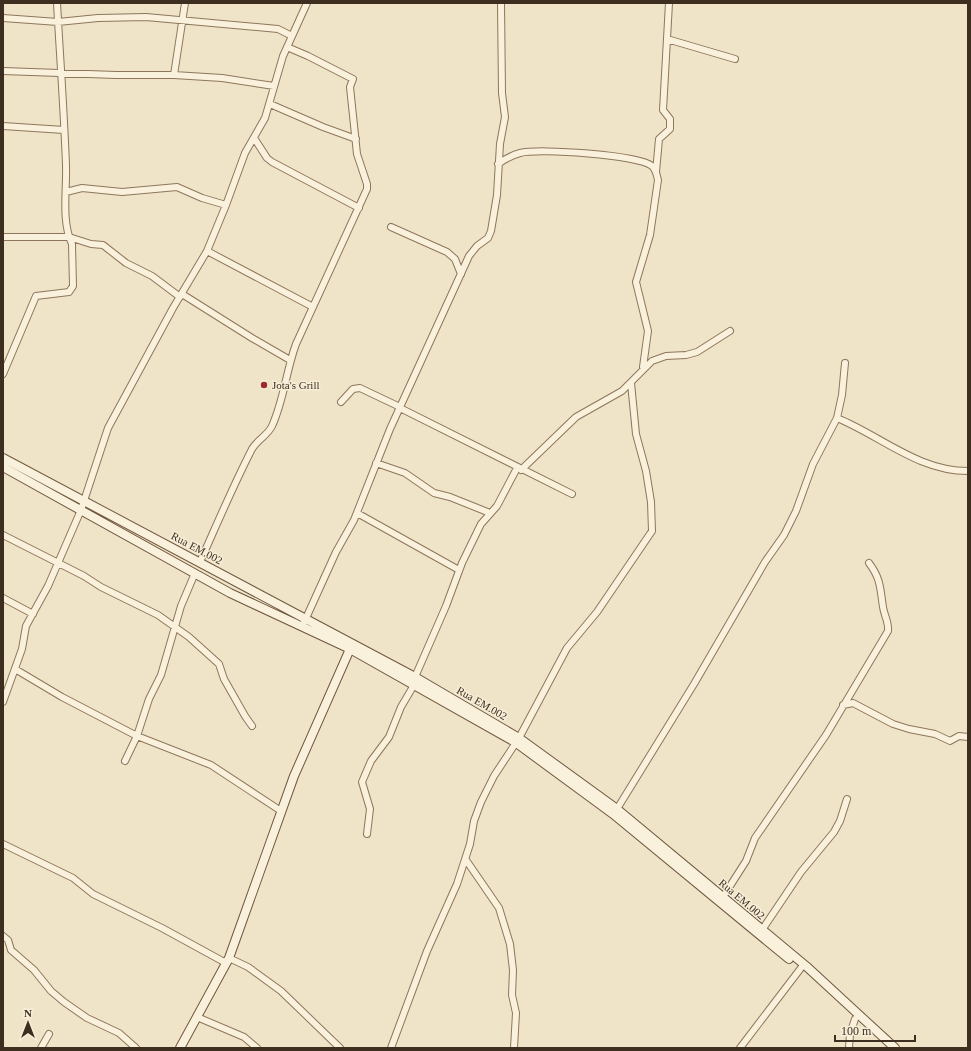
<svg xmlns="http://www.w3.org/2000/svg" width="971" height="1051" viewBox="0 0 971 1051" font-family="Georgia,serif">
<rect width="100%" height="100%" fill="#f0e4c8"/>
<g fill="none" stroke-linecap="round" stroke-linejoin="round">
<defs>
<path id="street" d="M3,18L58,22L98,18L146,17L278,29L292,36
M667,39L735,59
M3,71L116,75H174L222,78L274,86
M174,75L185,3
M270,104L323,127L356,139
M3,126L64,130
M254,138L267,158L272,162L359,208
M498,164C505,159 512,155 520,153C539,148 639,155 652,166C656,170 657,175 658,180L650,235L636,282L648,331L643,367
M656,172L659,139L670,129V119L663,110L669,3
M66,192L82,188L122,192L177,187L202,198L226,205
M391,227L447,252L455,259L461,274
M3,237H69L91,244L103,245L126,263L152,276L180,297
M207,251L313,307
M182,294L252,338L290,360
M3,374L36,296L69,292L73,286L72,244C61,221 67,189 66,165C64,111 60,57 57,3
M341,402L353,389L360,388L400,407
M400,408L572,494
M837,418L842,395L845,363
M376,463L405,473L434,493L450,497L490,513
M521,470L576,417L622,391L652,361L666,356L686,355L697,352L730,331
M357,513L459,570
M3,535L84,576L101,587L158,615L189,637L219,664L224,679L245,716L252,726
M200,562C217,524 233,486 252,449C257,440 268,435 272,426C284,400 286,371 296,344L367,189V184L357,154L350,87L353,79L308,56L287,47
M3,598L33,614
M302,627L336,552L354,520L390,429L459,278L469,256L477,246L488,238L491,231L497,195L500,144L505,117L502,93L501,3
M15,669L62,697L137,736L211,765L281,811
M415,677L446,606L462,563L481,524L497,506L517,468
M3,702L22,649L26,626L48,586L81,510L108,428L173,308L207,251L226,205L245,153L265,118L283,56L307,3
M843,705L853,703L893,724L909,729L935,734L950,741L959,736L968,737
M125,761L137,736L149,699L161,675L181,606L195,573
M617,809L694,684L765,562L784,535L796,511L813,464L837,418C881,436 918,471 968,471
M367,834L370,809L362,782L371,761L389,737L401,707L414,685
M3,844L73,878L93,894L162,928L226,963
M466,860L499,908L510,944L513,970L512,995L516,1013L514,1048
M723,897L746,861L755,838L826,735L888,631C889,622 884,615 883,607C880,588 881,579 869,563
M762,930L801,872L834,832L840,821L847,799
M3,936L8,940L11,950L34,970L51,991L64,1002L87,1018L119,1033L136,1048
M229,958L248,967L281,991L340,1048
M197,1017L244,1037L257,1048
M41,1048L49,1034
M391,1048L427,951L457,884L470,844L474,821L481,802L494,776L519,738L567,648L597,612L652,531L651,502L646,471L636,434L631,383
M740,1048L801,968
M849,1048L850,1034L855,1019"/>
<path id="secondary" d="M3,458L415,677L519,738L617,809L806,966L895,1048
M3,467L230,593L350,649L515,742L613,814L789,959
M180,1048L229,958L294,776L350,649"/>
</defs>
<!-- street casing -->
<use href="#street" stroke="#8d765c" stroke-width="8"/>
<!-- secondary casing -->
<use href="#secondary" stroke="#6f573f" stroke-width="10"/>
<!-- street -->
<use href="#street" stroke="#faf1dc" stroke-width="6"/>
<!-- secondary -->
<use href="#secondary" stroke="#faf1dc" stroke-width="8"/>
</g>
<!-- markers -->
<circle fill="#9e2a2b" stroke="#f7eed8" stroke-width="1.5" cx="264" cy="385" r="4"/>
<g text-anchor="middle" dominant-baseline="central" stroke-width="3" stroke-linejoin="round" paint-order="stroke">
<!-- poi labels -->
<g font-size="11" fill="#3d2e20" stroke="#f7eed8" text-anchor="start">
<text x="272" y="385">Jota's Grill</text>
</g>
<!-- street labels -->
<g font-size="11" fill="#3d2e20" stroke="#f7eed8">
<text transform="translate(197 548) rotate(28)">Rua EM.002</text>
<text transform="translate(482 703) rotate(30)">Rua EM.002</text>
<text transform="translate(742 899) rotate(40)">Rua EM.002</text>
</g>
</g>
<!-- border -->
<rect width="971" height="1051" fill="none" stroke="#3d2e20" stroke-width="8"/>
<!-- north arrow -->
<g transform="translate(28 1023)" stroke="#f7eed8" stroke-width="3" paint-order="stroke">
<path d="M0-3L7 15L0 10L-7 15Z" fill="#3d2e20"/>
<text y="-6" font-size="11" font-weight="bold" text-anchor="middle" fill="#3d2e20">N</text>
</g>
<!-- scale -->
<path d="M835 1035v6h80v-6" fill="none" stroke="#3d2e20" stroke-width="2"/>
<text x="841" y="1035" font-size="12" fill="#3d2e20" stroke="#f7eed8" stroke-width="3" paint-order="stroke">100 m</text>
</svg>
